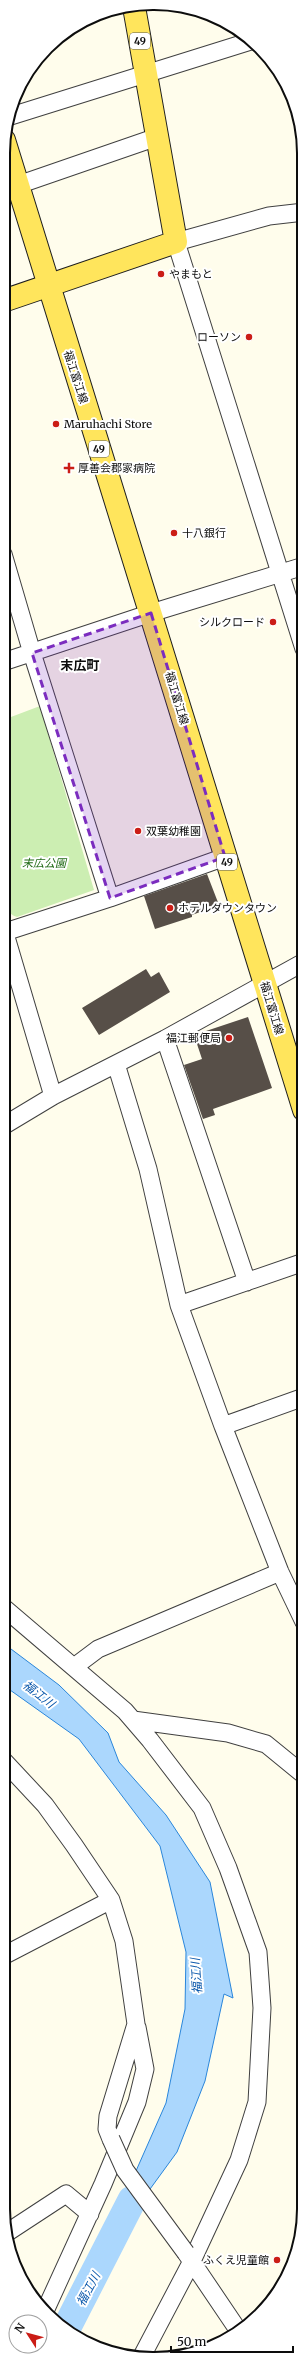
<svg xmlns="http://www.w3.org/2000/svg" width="307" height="2362" viewBox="0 0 307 2362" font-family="Merriweather,'Noto Sans JP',serif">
<rect width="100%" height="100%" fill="#fffdec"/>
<!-- green -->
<path fill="#cceeb2" d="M40,706L94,890L17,917C6,914 6,904 3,894V720Z"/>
<!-- water -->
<path fill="#abd7fd" stroke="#2a86db" d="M3,1643L59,1685L108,1733L119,1762L166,1815L210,1882L233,1998L224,1994L205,2081L177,2152L94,2266L166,2103L185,2009L186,1952L160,1846L79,1739L3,1685Z"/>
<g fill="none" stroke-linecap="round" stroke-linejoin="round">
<!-- river -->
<path stroke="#abd7fd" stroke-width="29" d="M66,2329L132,2200"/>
</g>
<!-- building -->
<path fill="#574f48" d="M207,874L219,905L192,915V917L155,929L144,896Z
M146,969L151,977L159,972L170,992L99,1035L82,1008Z
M248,1017L272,1088L213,1109L215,1115L203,1119L184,1065L202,1059L194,1035Z"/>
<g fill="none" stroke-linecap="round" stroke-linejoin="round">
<defs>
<path id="minor" d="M11,116L251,41
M18,185L157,137
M3,554L32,653L110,898
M304,649L176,242L269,216L304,212
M3,662L151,613L304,566
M3,927L53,1096
M5,932L110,898L225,857
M165,1039L247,1282
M116,1064L148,1169L179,1305L223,1426L280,1572L304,1622
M3,1126L53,1096L165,1039L304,962
M179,1305L304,1262
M223,1426L304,1397
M3,1607L125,1711L150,1740L202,1808L228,1868L258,1952L262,2008L257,2102L239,2160L192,2261L141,2358
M74,1667L98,1649L280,1572
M133,1720L228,1733L266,1744L304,1775
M3,1760L45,1805L74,1845L111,1900L124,1941L136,2024L108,2116L107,2129L111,2139
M3,1956L111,1900
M8,2232L66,2194L90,2214
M186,2253L238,2330
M45,2311L103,2184L137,2102L145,2069L137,2027"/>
<path id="major" d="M4,140L304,1110
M3,301L176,242L134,7"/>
</defs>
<!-- minor casing -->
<use href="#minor" stroke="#404040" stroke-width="19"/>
<!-- major casing -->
<use href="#major" stroke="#1e1e1e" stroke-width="24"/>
<!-- minor -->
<use href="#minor" stroke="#fff" stroke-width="17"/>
<!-- major -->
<use href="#major" stroke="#ffe55c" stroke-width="22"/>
<defs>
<path id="minor-bridge" d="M111,2139L125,2170L186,2253"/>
</defs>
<!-- minor-bridge casing -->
<use href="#minor-bridge" stroke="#404040" stroke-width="19" stroke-linecap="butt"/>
<!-- minor-bridge -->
<use href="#minor-bridge" stroke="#fff" stroke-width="17"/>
</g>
<!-- marked area -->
<path fill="#7b2cbf" fill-opacity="0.2" stroke="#7b2cbf" stroke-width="3" stroke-dasharray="8 5" stroke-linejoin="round" d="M151,613L225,857L110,898L32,653Z"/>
<!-- markers -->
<g fill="#cb1d16" stroke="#fff" stroke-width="1.5">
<circle cx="161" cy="274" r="4"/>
<circle cx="249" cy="337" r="4"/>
<circle cx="56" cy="424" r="4"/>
<path d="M67 462h4v4h4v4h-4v4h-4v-4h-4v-4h4z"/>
<circle cx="174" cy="533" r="4"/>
<circle cx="273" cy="622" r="4"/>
<circle cx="138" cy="831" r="4"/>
<circle cx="170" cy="908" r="4"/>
<circle cx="229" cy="1038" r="4"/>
<circle cx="277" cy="2260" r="4"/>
</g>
<g text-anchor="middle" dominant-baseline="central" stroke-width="4" stroke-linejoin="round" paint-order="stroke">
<!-- shield labels -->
<g fill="#fff" stroke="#565656" stroke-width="1">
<rect x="130" y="33" width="20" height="16" rx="3"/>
<rect x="89" y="441" width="20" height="16" rx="3"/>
<rect x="217" y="854" width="20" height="16" rx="3"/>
</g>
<g font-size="10" font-weight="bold" fill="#0d0d0d">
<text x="140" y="41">49</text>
<text x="99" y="449">49</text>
<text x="227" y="862">49</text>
</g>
<!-- poi labels -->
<g font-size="11" fill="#0d0d0d" stroke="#fff" text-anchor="start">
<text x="169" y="274">やまもと</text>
<text x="241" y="337" text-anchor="end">ローソン</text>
<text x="64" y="424">Maruhachi Store</text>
<text x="78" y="468">厚善会郡家病院</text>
<text x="182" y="533">十八銀行</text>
<text x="265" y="622" text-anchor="end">シルクロード</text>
<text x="146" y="831">双葉幼稚園</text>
<text x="178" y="908">ホテルダウンタウン</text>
<text x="221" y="1038" text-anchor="end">福江郵便局</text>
<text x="269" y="2260" text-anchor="end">ふくえ児童館</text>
</g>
<!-- street labels -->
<g font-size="11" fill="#0d0d0d" stroke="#fff">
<text transform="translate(76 377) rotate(72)">福江富江線</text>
<text transform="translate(177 698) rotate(73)">福江富江線</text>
<text transform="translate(272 1008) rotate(73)">福江富江線</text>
</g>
<!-- park labels -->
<g font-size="11" font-style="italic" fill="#216b16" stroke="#fff">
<text x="44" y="863">末広公園</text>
</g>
<!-- water labels -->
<g font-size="12" font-style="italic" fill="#0957ab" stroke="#fff">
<text transform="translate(39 1694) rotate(38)">福江川</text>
<text transform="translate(196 1976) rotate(-94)">福江川</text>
<text transform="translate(88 2289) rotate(-62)">福江川</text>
</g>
<!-- quarter labels -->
<g font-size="13" font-weight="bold" fill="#0d0d0d" stroke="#fff">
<text x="80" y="665">末広町</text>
</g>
</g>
<!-- crop -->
<path d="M0 0H307V2362H0ZM153 10H154A143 143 0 0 1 297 153V2209A143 143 0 0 1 154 2352H153A143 143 0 0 1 10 2209V153A143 143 0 0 1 153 10Z" fill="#fff" fill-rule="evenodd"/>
<path fill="none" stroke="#0d0d0d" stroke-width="2" d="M153 10H154A143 143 0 0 1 297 153V2209A143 143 0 0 1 154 2352H153A143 143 0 0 1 10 2209V153A143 143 0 0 1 153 10Z"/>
<!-- north arrow -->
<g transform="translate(28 2334) rotate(306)"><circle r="19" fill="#ffffff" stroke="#9e9e9e"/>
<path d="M0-3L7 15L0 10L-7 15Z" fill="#cb1d16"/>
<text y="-6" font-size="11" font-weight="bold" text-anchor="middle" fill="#0d0d0d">N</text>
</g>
<!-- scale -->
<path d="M171 2346v6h122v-6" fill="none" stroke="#0d0d0d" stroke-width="2"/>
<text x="177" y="2346" font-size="12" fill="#0d0d0d" stroke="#ffffff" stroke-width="3" paint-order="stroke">50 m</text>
</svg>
